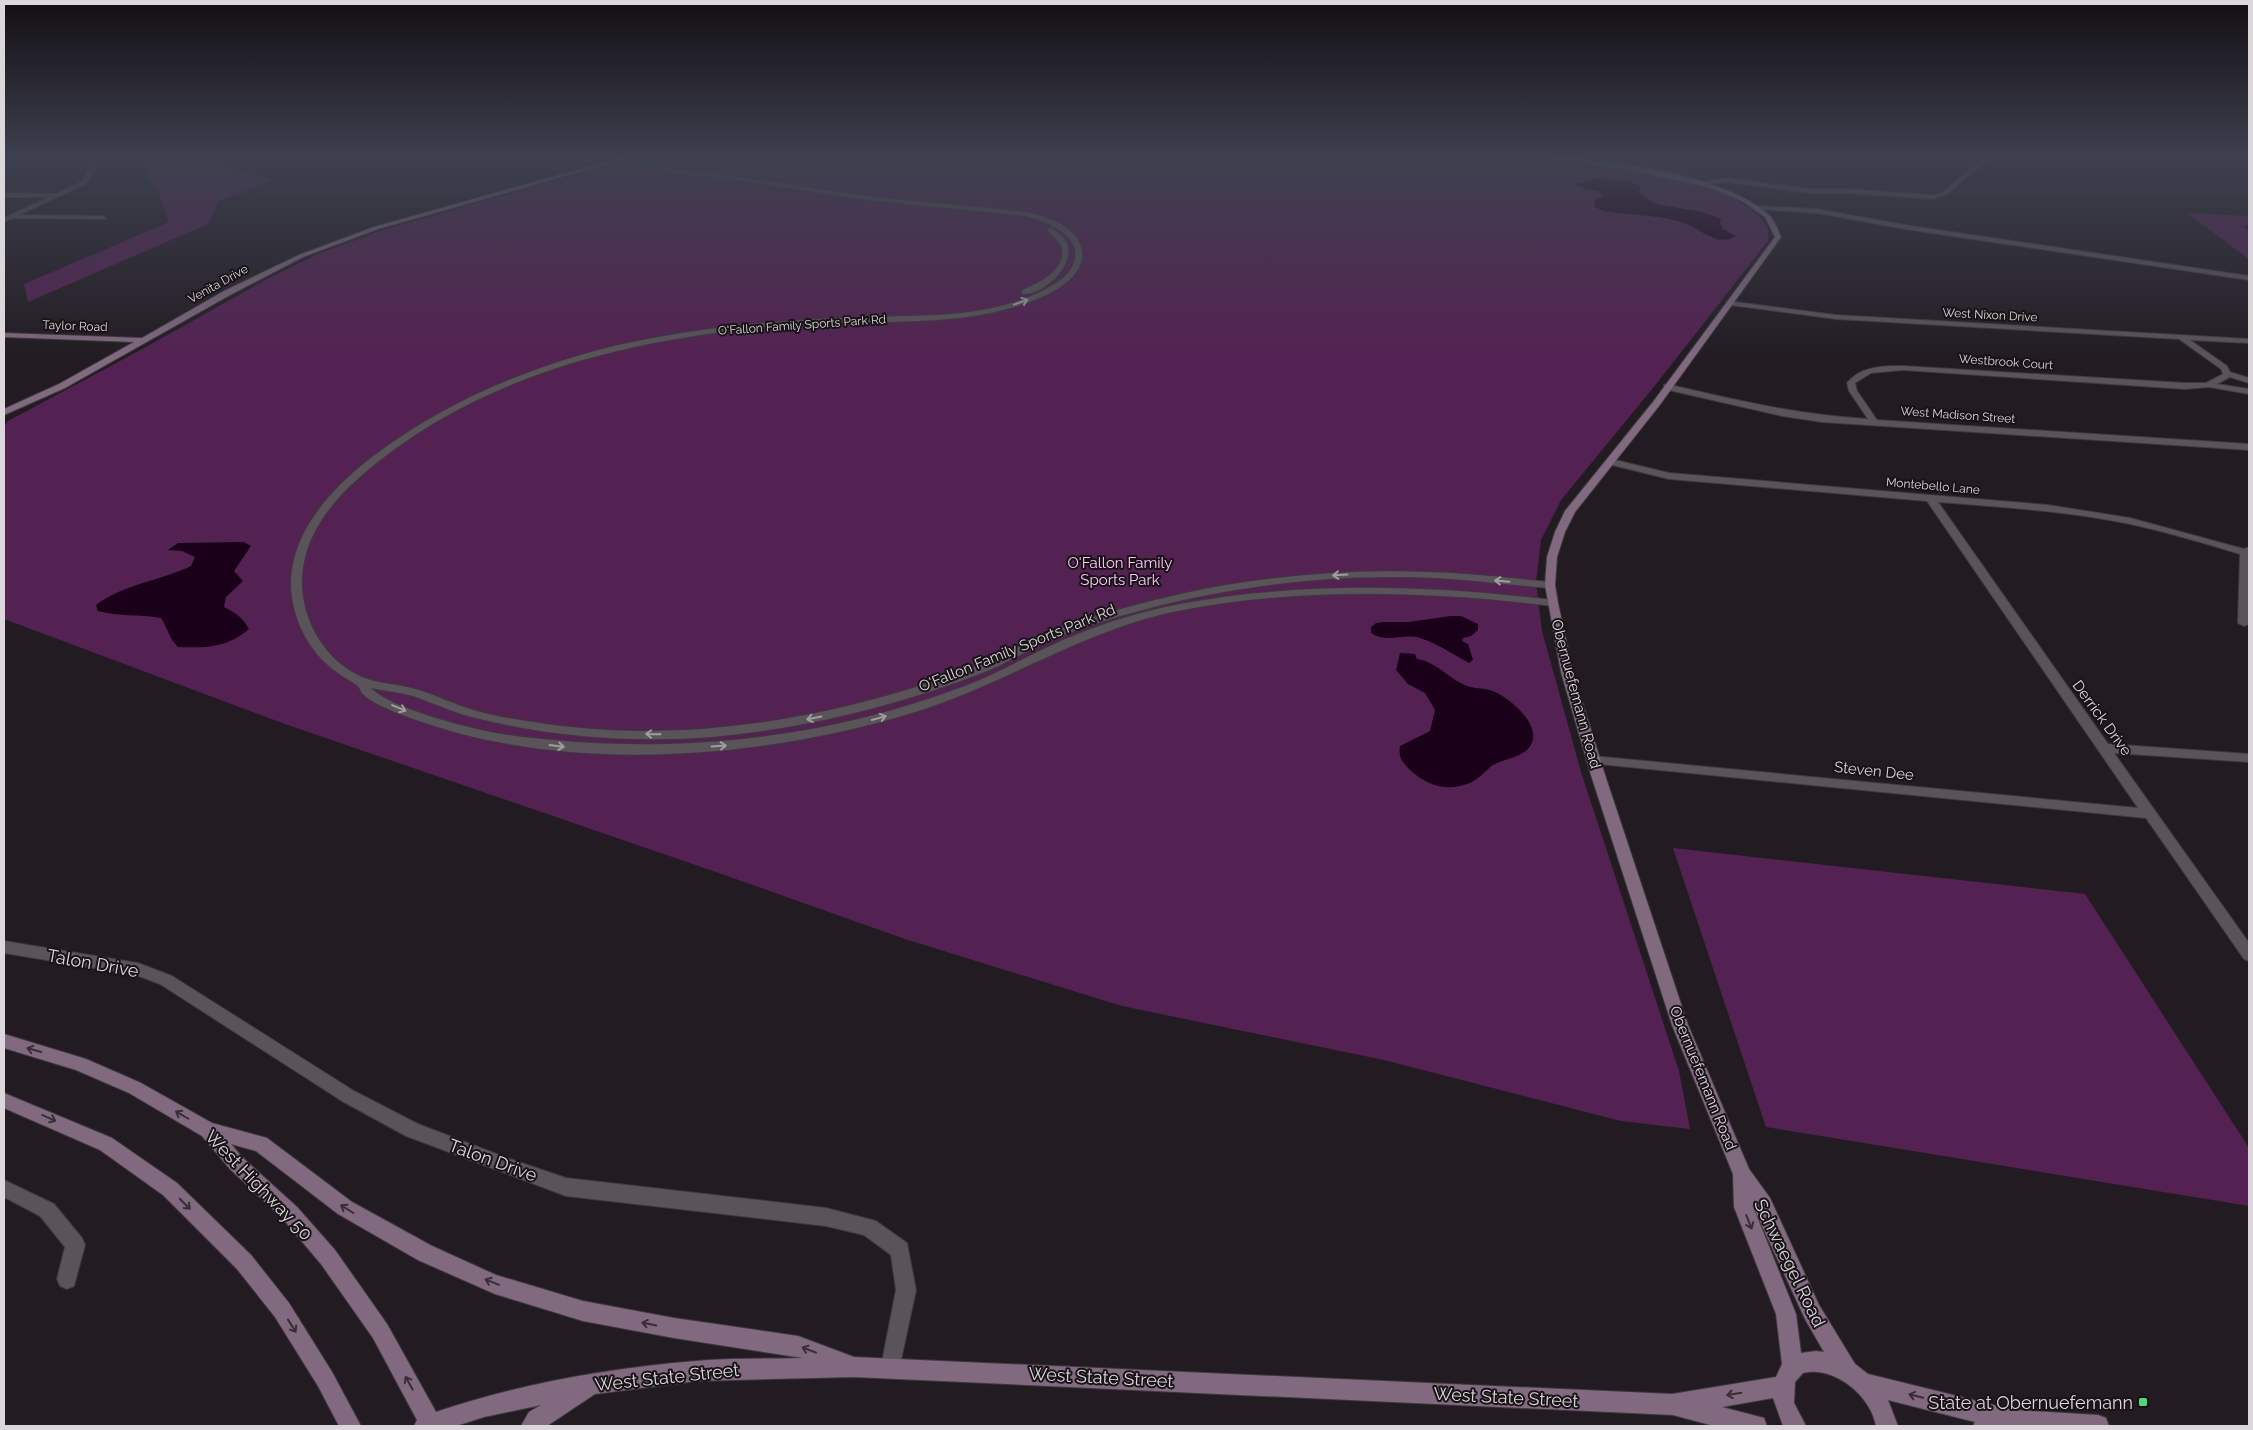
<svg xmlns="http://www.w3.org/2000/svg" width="2253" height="1430" viewBox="0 0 2253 1430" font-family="Raleway,sans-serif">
<rect width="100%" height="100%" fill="#221c22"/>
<!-- green -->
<path fill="#542252" d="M149,157H229L224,167L271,180L219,201L208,224L28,302L24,284L169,222L158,191L141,164Z
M637,157H1526C1582,164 1742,175 1768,229V241L1657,383L1561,500L1541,540L1536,582L1542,631L1581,772L1679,1071L1690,1129L1621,1121L1384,1060L1122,1006L905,939L716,872L285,724L4,619V427L8,421L146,347L267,279L320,253L383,230Z
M2187,213L2249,216V225L2243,226L2249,231V259Z
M1673,848L2085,894L2249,1148V1206L1766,1127Z"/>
<!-- water -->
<path fill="#1b001a" d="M1594,178L1630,182L1640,186L1639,193L1656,204L1703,212L1721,219L1720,223L1723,229L1736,236C1720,246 1706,234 1693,227C1667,214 1632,216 1603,211L1595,207L1594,200L1603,196L1600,192L1577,186L1576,183L1589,182Z
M244,542L251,546L234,571L243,581L226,597L224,607C236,613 242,617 249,629C227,648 206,648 178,647C169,639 168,628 161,618C140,614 119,617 98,611L96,605C123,584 160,581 191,566L195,557L182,551L168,550L178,543Z
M1451,616H1461L1478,624V630L1471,636L1463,638L1462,641L1468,644L1473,660L1469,663C1454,655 1437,643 1420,638C1403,633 1387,644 1371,633V627L1376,623L1384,622H1409Z
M1400,653L1415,654L1417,659C1438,662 1451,682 1471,687C1477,689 1484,688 1490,690C1509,696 1547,728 1528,749C1519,758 1504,759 1493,765C1486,770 1480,778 1472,782C1448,793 1427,786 1409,769C1402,762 1398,756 1400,746L1430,731L1435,710L1425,693L1408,684L1396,670Z"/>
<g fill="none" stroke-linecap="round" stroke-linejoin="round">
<defs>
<path id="street" d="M623,157C641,162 658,167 676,170C699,174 722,174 744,178C794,185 843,194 893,199C925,202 957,205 989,208C1002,210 1017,210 1030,213C1049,217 1079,228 1082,251C1087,292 1003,312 973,316C921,324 862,321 809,324C660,333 505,364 384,457C345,487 305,525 302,577C300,618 324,661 362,677C378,684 398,684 415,689C433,694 449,702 467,708C488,715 511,719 533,722C678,746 827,720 964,671C994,660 1021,644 1051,632C1102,612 1156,599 1209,588C1281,575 1354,569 1427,572C1468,573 1509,578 1550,582L1555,585L1550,588C1512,585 1473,580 1435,578C1328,573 1219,587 1117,617C1093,624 1070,632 1048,641C1026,651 1005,664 982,673C896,706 803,729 711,737C632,743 552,737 476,718C454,713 434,703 413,696C399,692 385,691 371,688C390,709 478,731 508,735C663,756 818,742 965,686C993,676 1020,660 1048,647C1088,628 1131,614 1175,605C1300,581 1426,585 1552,600L1558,603L1552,606C1427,591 1301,587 1177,611C1084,630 1005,684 915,712C772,756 596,772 451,731C431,725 378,709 364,695C361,693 360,688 358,686C355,683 342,676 338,673C309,653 291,618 291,583C292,531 332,488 371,458C443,403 526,368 614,346C668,334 722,326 777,322C808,319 840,318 871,317C929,315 990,318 1044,290C1053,285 1065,279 1071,269C1089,237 1049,223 1026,216L868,200L722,178L677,174L621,160Z
M1984,157H1991L1946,195L1932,199L1847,193H1811L1728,182L1699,185L1696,183L1728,178L1811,189H1847L1932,195L1942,193Z
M92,162L97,163L87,183L19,215L104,216L106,219L13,218L4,222V218L49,197H4V193L56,194L83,181Z
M1757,206L1817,209L1905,225L2249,276V280L1905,229L1817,213L1755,209Z
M1050,228C1094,248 1048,296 1022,294V290C1038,284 1066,270 1062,249C1060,240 1052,236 1047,230Z
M1727,301L1836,315L2249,339V343L2190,340L2227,366L2230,372L2249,378V383L2230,377L2217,384L2249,389V394L2209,387L2185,389L1903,370L1871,373L1855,383L1857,391L1877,420L2249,444V450L1822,422L1782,416L1664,389V385L1667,384C1736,400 1797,415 1868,419L1849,391L1847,383C1861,366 1882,366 1903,366L2185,383H2206L2223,374L2221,369L2179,339L1836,319L1730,305H1727Z
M1611,459L1669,473L2048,505L2130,518L2244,549L2249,547V624L2244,626L2238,623L2240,554C2204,543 2167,532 2130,524C2067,511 2002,507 1938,502L2108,744L2249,754V762L2114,753L2249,943V961L2244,959L2146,818L1588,763L1586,760L1593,756L2138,808L1927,501L1669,479L1608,464V460Z
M4,941L138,963L172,976L354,1091L418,1124L510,1159L566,1178L826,1208L876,1221L907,1243L916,1290L898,1374L891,1377L884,1374L881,1367L896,1290L891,1255L864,1235L826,1226L566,1196L406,1136L342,1101L160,984L136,975L4,953Z
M4,1180L54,1204L82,1238L85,1245L74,1286L67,1289L60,1286L57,1279L65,1247L40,1216L4,1197Z"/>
<path id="secondary" d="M623,157H633L378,229L303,257L230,295L65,388L4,415V409L59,384L134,342L4,337V333L142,338L224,291L299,255L374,227Z
M1538,157C1600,157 1721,173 1768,214C1774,219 1778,230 1781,237L1659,406L1575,512L1565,532L1557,557L1555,585L1558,603L1573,672L1605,775L1688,1025L1749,1169L1770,1198L1819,1305L1855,1364L1868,1374L2014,1410L2098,1415L2106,1418L2109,1426H1973L1975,1422L1888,1400L1898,1426H1876C1871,1396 1834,1365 1803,1373L1795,1382L1794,1403L1806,1426H1783L1773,1398L1722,1407L1764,1418L1767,1426H1714L1673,1415L854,1377L697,1381L595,1394L547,1426H521L529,1412L541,1405L484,1417L456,1426H414L417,1420L373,1338L321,1264L283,1219L230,1169L202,1136L129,1093L76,1070L4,1048V1034L86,1059L141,1083L212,1123L267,1138L352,1202L432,1246L496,1275L583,1301L674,1318L798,1336L854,1357L1672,1394L1776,1377L1782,1364L1776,1314L1734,1207L1733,1174L1672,1025L1591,775L1561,672L1545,585L1547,557L1555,532L1565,511L1653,402L1775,237L1765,217L1742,201L1710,188L1635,171ZM231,1144L256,1151L338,1214L418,1260L495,1294L583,1321L674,1338L803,1358C767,1359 731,1358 696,1361C609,1368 519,1384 436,1412L387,1324L335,1250L297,1207L242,1157ZM1752,1204L1805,1319L1824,1352L1816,1351L1801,1353L1796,1314Z
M4,1093L112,1138L177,1183L251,1255L289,1303L332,1372L361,1426H339L318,1386L275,1317L237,1269L163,1195L100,1150L4,1108Z"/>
</defs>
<!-- street casing -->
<use href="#street" stroke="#3e393d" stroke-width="2"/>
<!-- secondary casing -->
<use href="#secondary" stroke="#3e393d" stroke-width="2"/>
<!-- street -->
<use href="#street" fill="#5a535a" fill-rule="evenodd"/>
<!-- secondary -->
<use href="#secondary" fill="#816980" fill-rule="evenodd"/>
</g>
<!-- one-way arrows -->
<defs><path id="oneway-shaft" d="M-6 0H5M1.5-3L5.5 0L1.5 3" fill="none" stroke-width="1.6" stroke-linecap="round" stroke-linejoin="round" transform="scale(1.25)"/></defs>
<g stroke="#a19ca1">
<use href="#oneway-shaft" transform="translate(1021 302) rotate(-20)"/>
<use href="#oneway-shaft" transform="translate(1340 575) rotate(177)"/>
<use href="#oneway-shaft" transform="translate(1502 581) rotate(-175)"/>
<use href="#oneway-shaft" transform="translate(399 708) rotate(23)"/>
<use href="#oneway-shaft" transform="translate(814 718) rotate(169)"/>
<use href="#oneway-shaft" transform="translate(879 718) rotate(-15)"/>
<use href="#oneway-shaft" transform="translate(653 734) rotate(-179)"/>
<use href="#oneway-shaft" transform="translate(557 746) rotate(7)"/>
<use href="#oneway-shaft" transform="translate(719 746) rotate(-4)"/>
</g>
<g stroke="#382d37">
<use href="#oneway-shaft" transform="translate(34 1050) rotate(-164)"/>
<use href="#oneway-shaft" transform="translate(182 1115) rotate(-150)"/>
<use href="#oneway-shaft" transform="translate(49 1118) rotate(24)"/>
<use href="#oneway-shaft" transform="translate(185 1204) rotate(45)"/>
<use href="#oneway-shaft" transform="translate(347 1209) rotate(-148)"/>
<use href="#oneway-shaft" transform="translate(1749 1222) rotate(68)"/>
<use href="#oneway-shaft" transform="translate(492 1282) rotate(-158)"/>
<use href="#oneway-shaft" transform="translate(649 1324) rotate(-169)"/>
<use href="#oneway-shaft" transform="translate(292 1326) rotate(58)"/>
<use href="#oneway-shaft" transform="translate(809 1350) rotate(-159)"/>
<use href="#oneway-shaft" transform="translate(409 1383) rotate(-119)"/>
<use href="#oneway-shaft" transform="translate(1734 1394) rotate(170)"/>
<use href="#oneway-shaft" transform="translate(1916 1396) rotate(-166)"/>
</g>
<!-- sky -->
<linearGradient id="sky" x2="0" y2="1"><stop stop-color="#130f13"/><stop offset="0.44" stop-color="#3e404f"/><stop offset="1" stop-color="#3e404f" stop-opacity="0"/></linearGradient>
<rect width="2253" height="358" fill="url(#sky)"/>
<!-- markers -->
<rect fill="#4fd675" stroke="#191318" stroke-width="2" x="2138" y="1397" width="10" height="10" rx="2.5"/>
<g text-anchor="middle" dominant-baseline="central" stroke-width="4" stroke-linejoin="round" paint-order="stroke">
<!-- far-street labels -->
<g font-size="12" fill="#dbd7db" stroke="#191318">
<text transform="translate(218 284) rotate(-29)">Venita Drive</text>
<text transform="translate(1990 315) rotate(3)">West Nixon Drive</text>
<text transform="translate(802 325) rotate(-4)">O'Fallon Family Sports Park Rd</text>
<text transform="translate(75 326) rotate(2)">Taylor Road</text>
<text transform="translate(2006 362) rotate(4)">Westbrook Court</text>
<text transform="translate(1958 415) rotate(4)">West Madison Street</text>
<text transform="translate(1933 486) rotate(5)">Montebello Lane</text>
</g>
<!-- park labels -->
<g font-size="15" fill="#fec7f9" stroke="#191318">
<text x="1120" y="563">O'Fallon Family<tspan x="1120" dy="17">Sports Park</tspan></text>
</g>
<!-- street labels -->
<g font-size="15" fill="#dbd7db" stroke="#191318">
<text transform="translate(1017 648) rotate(-22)">O'Fallon Family Sports Park Rd</text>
<text transform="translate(1576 694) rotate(75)">Obernuefemann Road</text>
<text transform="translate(2102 718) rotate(54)">Derrick Drive</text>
<text transform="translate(1874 771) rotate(6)">Steven Dee</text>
<text transform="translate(1703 1078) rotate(68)">Obernuefemann Road</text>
</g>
<!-- near-street labels -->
<g font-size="18" fill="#dbd7db" stroke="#191318">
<text transform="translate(93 963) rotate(10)">Talon Drive</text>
<text transform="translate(493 1160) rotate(20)">Talon Drive</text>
<text transform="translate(259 1185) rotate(46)">West Highway 50</text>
<text transform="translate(1790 1263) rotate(64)">Schwaegel Road</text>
<text transform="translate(667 1377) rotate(-6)">West State Street</text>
<text transform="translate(1101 1377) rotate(3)">West State Street</text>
<text transform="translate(1506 1397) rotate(3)">West State Street</text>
</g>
<!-- near-poi labels -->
<g font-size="18" fill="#dbd7db" stroke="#191318" text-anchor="end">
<text x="2133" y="1402">State at Obernuefemann</text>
</g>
</g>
<!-- border -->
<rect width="2253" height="1430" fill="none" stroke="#dbd7db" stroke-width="10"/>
</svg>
